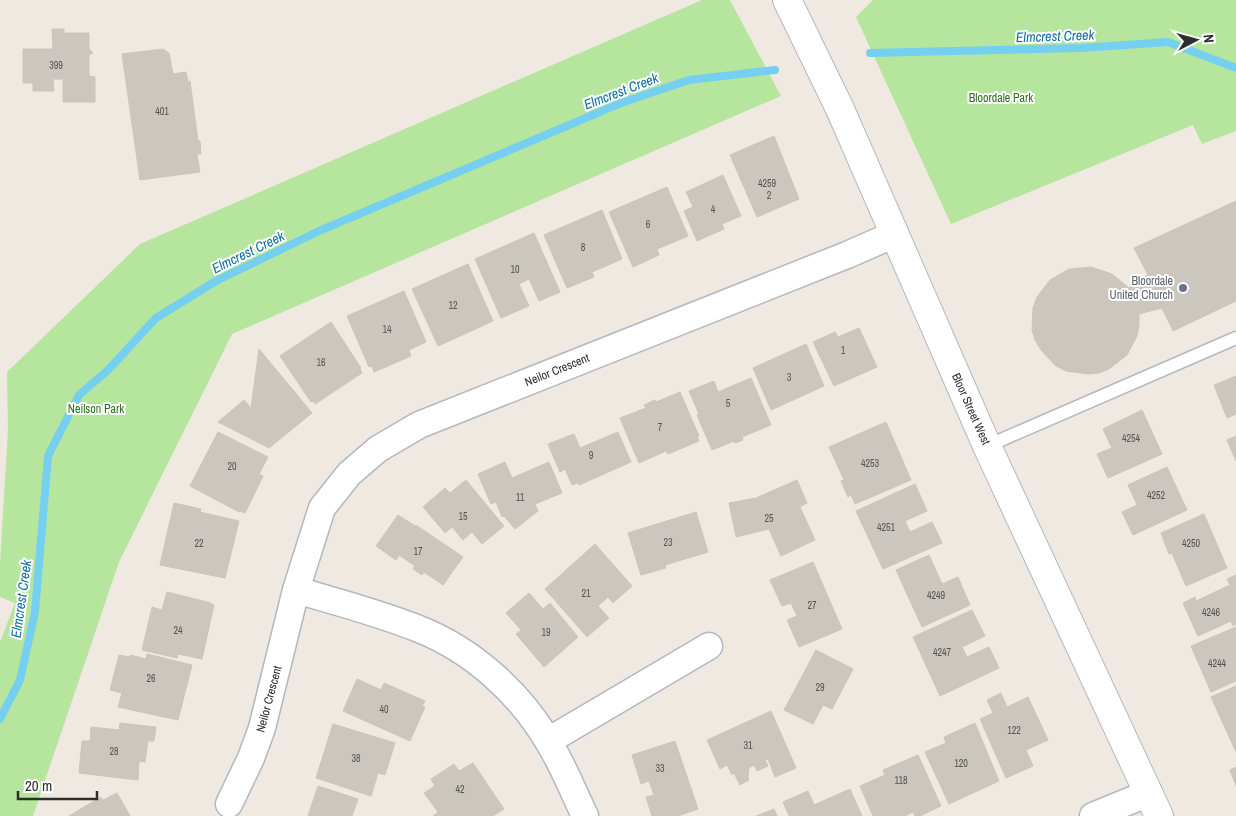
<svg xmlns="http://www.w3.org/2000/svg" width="1236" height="816" viewBox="0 0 1236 816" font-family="'Archivo Narrow',sans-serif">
<rect width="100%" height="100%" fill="#efe9e1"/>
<!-- green -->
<path fill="#b6e59e" d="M702,0H730L781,96L232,334L119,562L33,816H0V642L15,603L0,597V564L8,429L7,372L140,244Z
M873,0H1236V131L1202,144L1193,125L951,224L856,17Z"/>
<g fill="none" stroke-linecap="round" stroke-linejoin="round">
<!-- stream -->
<path stroke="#75cff0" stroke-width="8" d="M870,53L1082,48L1168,42L1236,68
M0,719L20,680L35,612L48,456L79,395L108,370L156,318L216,281L319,231L621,103L689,80L775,70"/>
</g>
<!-- building -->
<path fill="#cbc7bf" stroke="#cbc5ba" d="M52,29H64V33H89V49L93,53L89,55V76L95,77V102H63V79H53L54,91H33V83H23V49H53Z
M163,49L169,53L173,74L186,72L188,82L190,81L198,141H200L201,154H197L200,172L140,180L122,54Z
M774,136L799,199L757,217L730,155Z
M723,175L741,216L722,224L724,229L697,241L684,211L693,207L686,192Z
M667,187L688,236L657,249L659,255L633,267L609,212Z
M1236,201V301L1173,331L1162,308L1139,314V325L1137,336L1127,355L1109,369L1099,373L1088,374L1066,371L1056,366L1041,350L1035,340L1032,330L1033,308L1037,297L1050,280L1069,269L1091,267L1112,274L1129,288L1148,275L1134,248Z
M602,210L622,259L592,272L594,277L567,288L544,235Z
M534,233L560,292L539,301L529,279L519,284L529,306L501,318L475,259Z
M468,264L493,321L438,346L412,289Z
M404,291L426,342L409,350L411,356L374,372L372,366L369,367L347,316Z
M331,322L361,368L360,369L362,373L315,404L313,401L311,402L280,356Z
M859,328L877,367L834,386L813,342L835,332L838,337Z
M806,344L824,386L771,410L753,368Z
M259,349L312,413L269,448L218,422L244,400L251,408Z
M1236,376V414L1227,418L1214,385Z
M751,378L771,425L742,437L743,440L735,443L734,441L712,450L697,415L699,414L689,391L714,381L718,392Z
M680,392L699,436L697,437L699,441L668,454L666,451L639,463L620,418L646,408L644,405L655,400L656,402Z
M1142,410L1162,454L1108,478L1097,454L1112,448L1103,429Z
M886,422L911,480L855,504L851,495L848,497L841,481L844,480L829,447Z
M218,432L268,457L259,474L263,476L245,513L240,511L239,512L190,486Z
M618,432L631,462L579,485L578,483L572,485L565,469L560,472L548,444L574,434L580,448Z
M1236,436V461L1227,440Z
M505,462L512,478L549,462L562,493L535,504L538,511L515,529L504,516L502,517L496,502L491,504L478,474Z
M1167,467L1187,510L1133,535L1122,512L1137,505L1128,485Z
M466,480L504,526L482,544L472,532L463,540L452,527L445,533L423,507L445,488L450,493Z
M797,480L807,503L800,507L815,540L781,556L769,529L736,537L729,503L756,498Z
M915,484L927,511L905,521L910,532L932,522L942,543L883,569L856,511Z
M174,503L201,509L200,512L239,521L225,578L160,565Z
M696,512L708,552L665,565L666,568L641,575L628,533Z
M1204,514L1227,568L1186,586L1172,553L1169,554L1161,533Z
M398,515L415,526L416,525L463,557L443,585L424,572L422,575L413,569L415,566L399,555L396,560L376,546Z
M595,544L632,586L613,603L608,597L598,606L609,618L587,637L545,589Z
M929,555L942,584L958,577L970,605L922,627L896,570Z
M813,562L842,629L799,647L787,620L797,616L791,603L782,606L770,580Z
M1236,575V624L1233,626L1231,621L1198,636L1183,603L1195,597L1196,601L1230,585L1227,579Z
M167,592L211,603V604L214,605L202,659L178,654L177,658L142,650L152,607L162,610Z
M529,593L543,609L550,603L578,637L544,667L516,634L521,630L506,613Z
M972,610L985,636L962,647L967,657L989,647L999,668L940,696L913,637Z
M1236,627V681L1211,692L1191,646Z
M816,650L853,669L832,709L823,705L813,724L784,710Z
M147,654L192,665L178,720L118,707L122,693L110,690L119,655L130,657V655L146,659Z
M357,679L381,690L384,683L425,701L422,706L425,707L410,741L343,711Z
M1236,686V752L1211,697Z
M1001,693L1007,707L1028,697L1048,740L1026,750L1033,766L1006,778L980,719L993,713L987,700Z
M771,711L796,768L775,777L768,759L765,760L768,766L757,771L754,765L749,768L748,777L749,780L740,785L734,773L732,775L727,765L720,769L707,740Z
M120,723L156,727L154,741H148L145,762L139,761L138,780L79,773L82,741H90L91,727L119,730Z
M975,723L999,781L949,804L925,752L946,743L944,737Z
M333,724L395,743L385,775L378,773L371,796L316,778Z
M675,741L698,809L678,816H652L646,797L654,795L649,781L641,784L632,755Z
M918,755L941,806L920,816H915L913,812L905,816H873L860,786L885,775L883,770Z
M473,763L504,809L493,816H433L438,812L424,793L435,786L431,779L454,764L459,771Z
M1236,767V786L1230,770Z
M318,786L358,799L352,816H308Z
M850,789L862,816H789L783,802L808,791L814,805Z
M117,793L130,816H69L101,797L103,800Z
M774,809L777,816H756Z"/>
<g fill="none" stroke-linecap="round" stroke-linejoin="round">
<defs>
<path id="service" d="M987,446L1236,338"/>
<path id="minor" d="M296,590C337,602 379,613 419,629C472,650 519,692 548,741C563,765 573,791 585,816
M548,741L709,646
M229,804L251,758L262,728L296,590L322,508L349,474L378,449L419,425L847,255L895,234
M1093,816L1149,793"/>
<path id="secondary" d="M787,0L840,109L987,446L1159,816"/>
</defs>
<!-- service casing -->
<use href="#service" stroke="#b4b7c1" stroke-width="15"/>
<!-- minor casing -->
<use href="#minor" stroke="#b4b7c1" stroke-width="29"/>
<!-- secondary casing -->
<use href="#secondary" stroke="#b4b7c1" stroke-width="30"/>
<!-- service -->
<use href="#service" stroke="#fff" stroke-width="12"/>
<!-- minor -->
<use href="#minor" stroke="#fff" stroke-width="26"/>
<!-- secondary -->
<use href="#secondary" stroke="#fff" stroke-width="28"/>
</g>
<!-- markers -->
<circle fill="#6b7280" stroke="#fff" stroke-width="2" cx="1183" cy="288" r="5"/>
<g text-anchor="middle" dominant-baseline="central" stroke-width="4" stroke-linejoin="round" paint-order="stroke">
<!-- number labels -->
<g font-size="10" fill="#555452">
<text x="56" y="65">399</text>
<text x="162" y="111">401</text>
<text x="767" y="183">4259</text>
<text x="769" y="195">2</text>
<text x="713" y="209">4</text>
<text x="648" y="224">6</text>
<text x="583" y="247">8</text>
<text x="515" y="269">10</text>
<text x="453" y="305">12</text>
<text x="387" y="329">14</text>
<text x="843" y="350">1</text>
<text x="321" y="362">16</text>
<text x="789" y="377">3</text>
<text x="728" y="403">5</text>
<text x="660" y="427">7</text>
<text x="1131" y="438">4254</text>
<text x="591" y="455">9</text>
<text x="870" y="463">4253</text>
<text x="232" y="466">20</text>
<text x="1156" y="495">4252</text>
<text x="520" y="497">11</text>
<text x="463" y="516">15</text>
<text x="769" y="518">25</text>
<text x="886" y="527">4251</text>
<text x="668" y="542">23</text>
<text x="199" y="543">22</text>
<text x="1191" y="543">4250</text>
<text x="418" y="551">17</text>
<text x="586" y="593">21</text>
<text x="936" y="595">4249</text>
<text x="812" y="605">27</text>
<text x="1211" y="612">4246</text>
<text x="178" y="630">24</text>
<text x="546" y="632">19</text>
<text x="942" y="652">4247</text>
<text x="1217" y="663">4244</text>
<text x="151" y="678">26</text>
<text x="820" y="687">29</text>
<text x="384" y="709">40</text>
<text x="1014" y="730">122</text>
<text x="748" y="745">31</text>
<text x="114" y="751">28</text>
<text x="356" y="758">38</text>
<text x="961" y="763">120</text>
<text x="660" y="768">33</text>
<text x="901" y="780">118</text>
<text x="460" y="789">42</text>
</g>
<!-- park labels -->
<g font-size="12" fill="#2c6e1b" stroke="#fff">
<text x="1001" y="98">Bloordale Park</text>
<text x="96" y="409">Neilson Park</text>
</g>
<!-- worship labels -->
<g font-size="12" fill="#5b616d" stroke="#fff" text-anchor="end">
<text x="1173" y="281">Bloordale<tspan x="1173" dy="14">United Church</tspan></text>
</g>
<!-- street labels -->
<g font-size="12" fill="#2e2e2e" stroke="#fff">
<text transform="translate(557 370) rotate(-22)">Neilor Crescent</text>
<text transform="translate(971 409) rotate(66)">Bloor Street West</text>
<text transform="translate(269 699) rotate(-75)">Neilor Crescent</text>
</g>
<!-- water labels -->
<g font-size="14" font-style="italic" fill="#0d6fa3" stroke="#fff">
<text transform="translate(1055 36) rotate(-2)">Elmcrest Creek</text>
<text transform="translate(621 91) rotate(-21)">Elmcrest Creek</text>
<text transform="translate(248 252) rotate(-26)">Elmcrest Creek</text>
<text transform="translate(21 599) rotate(-82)">Elmcrest Creek</text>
</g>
</g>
<!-- north arrow -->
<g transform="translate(1196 40) rotate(84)" stroke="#ffffff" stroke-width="4" paint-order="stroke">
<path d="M0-4L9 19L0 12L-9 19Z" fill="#2e2e2e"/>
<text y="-8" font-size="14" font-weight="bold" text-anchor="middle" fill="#2e2e2e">N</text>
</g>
<!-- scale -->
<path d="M18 791v8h79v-8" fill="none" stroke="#2e2e2e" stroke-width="2.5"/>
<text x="25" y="791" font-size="15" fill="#2e2e2e" stroke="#ffffff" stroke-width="4" paint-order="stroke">20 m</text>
</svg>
